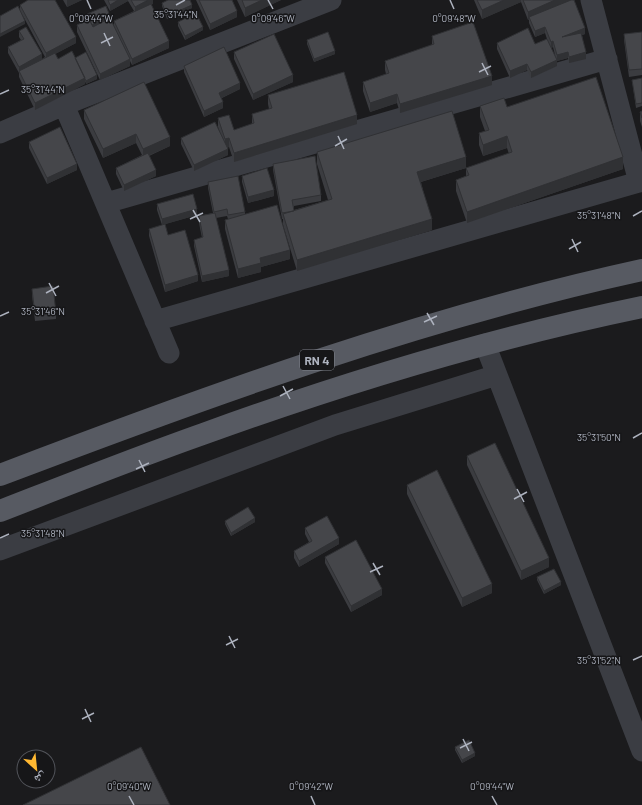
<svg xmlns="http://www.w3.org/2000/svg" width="642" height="805" viewBox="0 0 642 805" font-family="Barlow,'Noto Naskh Arabic',sans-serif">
<rect width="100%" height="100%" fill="#1b1b1d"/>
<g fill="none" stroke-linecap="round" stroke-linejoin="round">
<!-- minor -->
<path stroke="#3b3d43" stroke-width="21" d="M591,0L639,182
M64,105L169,353
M0,133L64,105L331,0
M106,203L607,59
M155,321L642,181
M485,344L642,751
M0,550L335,425L497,375"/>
<!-- major -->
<path stroke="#575a62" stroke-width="22" d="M0,475C210,395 422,318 642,270
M0,511C67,485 135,458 203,434C346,382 492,338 642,307"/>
</g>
<!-- wall -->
<path fill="#3b3c40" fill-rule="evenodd" d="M63,0H82L67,7Z
M104,0H153V4H151L169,48L132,65L130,61V66L100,80L77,32V25L88,20L87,18V14L110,18L114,26V21L134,11L128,1L110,11Z
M196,0H232L237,17L210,30Z
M237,0H281L245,17Z
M474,0H574L585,34L582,35L586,59L569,63L568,58L557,61V66L531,78L527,70L510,78L497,49V43L535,44L547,39L545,33L535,37L529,23V20H528L521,2L482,19ZM553,47L555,55L551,48Z
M162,3L192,8L167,19L162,6Z
M20,5L76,43L55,54L58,59L75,58L97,79L86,84L85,81V84L35,110L19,77V73L8,53V47L21,40L19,37V31L42,59L45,57L23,16L25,24L20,11Z
M178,22L203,30L185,40L178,26Z
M642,32V75L629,77L624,40V34Z
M432,36L492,85L400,113L397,103L370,112L363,91V82L386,74L385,70V61L432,45Z
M307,40L335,54L314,62L307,44Z
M234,52L293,82L253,100L234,59Z
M184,66L240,89L222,98L223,108L204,117L184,72Z
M642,78V106L636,108L632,80Z
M268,95L357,124L234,162L229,147L227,148L228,155L194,171L181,144V138L220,133L218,127V118L234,130L252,124V114L269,109L268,104Z
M480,106L507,107L623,169L467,223L456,191V180L466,176V168L509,154L507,148L483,156L479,145V133L485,131L480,117Z
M84,110L170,146L149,156L156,176L124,191L116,174V168L142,155L136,143L103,158L84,119Z
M642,111V127L640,121V112Z
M29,142L77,170L47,184L29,148Z
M317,152L466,168L421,182L432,230L297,271L283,225V219H282L273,170V164L321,195V201L294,206V210L328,200L317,164Z
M242,176L274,196L248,203L242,182Z
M208,182L245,212V214L290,259L261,267V272L238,278L225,229V220L228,219L227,216L216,218L229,276L202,282L194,246V240L202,238L199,223V216L213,213L208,188Z
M157,204L197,215L162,225L157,210Z
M149,229L168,235L198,281L165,292L149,236Z
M32,289L56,313V319L35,321L32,295Z
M467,456L549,567L521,580L467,465Z
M407,485L492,593L462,607L407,494Z
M225,521L255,522L231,536L225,524Z
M305,528L339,544L299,567L294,558V551L309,542L305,534Z
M325,557L382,595L351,612L325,563Z
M537,577L561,585L544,594L537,580Z
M455,747L475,756L462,763L455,750Z"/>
<!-- shaded-wall -->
<path fill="#303134" d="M67,0H82L67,7Z
M118,0H128V1L110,11V5Z
M148,0H153V4L135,13V7Z
M262,0H281L245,17V8Z
M504,0H521V2L482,19V10Z
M555,0H574L529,17V20H528V12Z
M192,5V8L167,19V16Z
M237,11V17L210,30V24Z
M110,16V20L91,28V25Z
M25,21V24L0,37V34Z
M203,27V30L185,40V36Z
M545,27V33L535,37V31Z
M585,28V34L562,44V37Z
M76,37V43L46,59V53Z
M169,41V48L132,65V59Z
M553,41V47L551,48V42Z
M335,51V54L314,62V59Z
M568,52V58L557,61V66L531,78V72L557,60V55Z
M586,52V59L569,63V57Z
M42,54V61L19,71V67Z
M130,59V66L100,80V74Z
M527,64V70L510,78V71Z
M97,75V79L86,84V81Z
M293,75V82L253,100V94Z
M492,76V85L400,113V104Z
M85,78V84L35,110V103Z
M240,83V89L219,99V93Z
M397,94V103L370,112V103Z
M223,102V108L204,117V111Z
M357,115V124L234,162V153Z
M136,134V143L103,158V149Z
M507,136V148L483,156V145Z
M170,137V146L143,158V149Z
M229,138V147L225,148V139Z
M228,149V155L194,171V165Z
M466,157V168L417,183V172Z
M623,157V169L467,223V212Z
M77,164V170L47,184V178Z
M156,170V176L124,191V185Z
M274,190V196L248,203V197Z
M197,209V215L162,225V219Z
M432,219V230L297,271V260Z
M290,250V259L261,267V272L238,278V269L260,258Z
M229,270V276L202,282V276Z
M198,275V281L165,292V285Z
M255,518V522L231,536V533Z
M339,538V544L299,567V561Z
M549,558V567L521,580V571Z
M561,582V585L544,594V591Z
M492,584V593L462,607V598Z
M382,589V595L351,612V606Z
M475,753V756L462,763V760Z"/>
<!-- building -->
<path fill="#45464a" stroke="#303134" d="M28,0H55L76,37L46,53L20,5Z
M108,0H118L110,5Z
M131,0H148L135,7Z
M168,0H190L192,5L167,16L162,3Z
M199,0H232L237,11L210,24Z
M242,0H262L245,8Z
M477,0H504L482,10Z
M523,0H555L528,12Z
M571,0H574L585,28L562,37L581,33L586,52L569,57L568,52L557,55L553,41L551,42L545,27L535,31L529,17Z
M151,4L169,41L132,59L114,21Z
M18,6L25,21L0,34V16Z
M106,6L110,16L92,25L87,14Z
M196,13L203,27L185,36L178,22Z
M110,18L130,59L100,74L77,25L89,19L93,27Z
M473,22L492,76L400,104L397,94L370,103L363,82L389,73L385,61L434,44L432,36Z
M26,27L42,54L19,67L8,47L24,39L19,31Z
M528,28L535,44L547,39L557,60L531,72L527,64L510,71L497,43Z
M328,32L335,51L314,59L307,40Z
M642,32V69L629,70L624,34Z
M274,34L293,75L253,94L234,52Z
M224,47L240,83L219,93L223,102L204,111L184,66Z
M72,51L85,78L35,103L19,71L55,53L58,59Z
M86,52L97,75L86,81L75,58Z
M344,72L357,115L234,153L229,138L225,139L218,118L229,115L234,130L254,123L252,114L272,108L268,95Z
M596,77L623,157L467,212L456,180L469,175L466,168L512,152L507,136L483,145L479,133L489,130L480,106L504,98L507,107Z
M642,78V103L636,104L632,80Z
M144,82L170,137L143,149L136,134L103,149L84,110Z
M452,111L466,157L417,172L432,219L297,260L283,214L332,199L317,152Z
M642,111V118L640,112Z
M215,122L228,149L194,165L181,138Z
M60,127L77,164L47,178L29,142Z
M148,153L156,170L124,185L116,168Z
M315,156L321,195L292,200L294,211L282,213L273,164Z
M267,168L274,190L248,197L242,176Z
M238,176L245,212L228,215L227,209L214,212L208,182Z
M193,194L197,209L162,219L157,204Z
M277,205L290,250L260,258L261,263L238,269L225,220Z
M215,213L229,270L202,276L194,240L203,237L199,216Z
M165,224L168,235L185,230L198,275L165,285L149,229Z
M53,286L56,313L35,315L32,289Z
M495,443L549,558L521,571L467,456Z
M437,470L492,584L462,598L407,485Z
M248,507L255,518L231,533L225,521Z
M327,516L339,538L299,561L294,551L312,541L305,528Z
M356,540L382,589L351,606L325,557Z
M554,569L561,582L544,591L537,577Z
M469,740L475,753L462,760L455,747Z
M141,747L170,805H23Z"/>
<!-- ticks -->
<path fill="none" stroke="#adb2be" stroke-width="1.5" d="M87,0L91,9M268,0L273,9M450,0L454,9M176,5L185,0M104,33L110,46M101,43L113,37M482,63L488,75M479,72L491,66M0,94L9,90M338,136L344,149M335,146L347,139M193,210L200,222M633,216L642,211M190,219L203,213M572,239L578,252M569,249L581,242M49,283L56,296M46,293L59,286M427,313L434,325M0,316L9,312M424,322L437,316M283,386L290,399M280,396L293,389M633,438L642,433M139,460L145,472M136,469L149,463M517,489L524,502M514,499L527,492M0,538L9,534M373,563L380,575M370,572L383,566M229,636L235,648M226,645L238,639M633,660L642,656M85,709L91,722M82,719L94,713M463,739L469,751M460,748L472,742M129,796L134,805M311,796L315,805M492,796L497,805"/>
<g text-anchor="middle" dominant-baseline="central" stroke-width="3" stroke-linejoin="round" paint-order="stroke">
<!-- shield labels -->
<rect fill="#161618" stroke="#80838c" stroke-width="1" x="300" y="350" width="34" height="20" rx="3"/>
<g font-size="12" font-weight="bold" fill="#adb2be">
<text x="317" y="360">RN 4</text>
</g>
</g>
<g font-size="10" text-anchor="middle" fill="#adb2be" stroke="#161618" stroke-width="3" stroke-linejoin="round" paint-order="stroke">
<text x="176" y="18">35°31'44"N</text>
<text x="91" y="22">0°09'44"W</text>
<text x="273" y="22">0°09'46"W</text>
<text x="454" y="22">0°09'48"W</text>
<text x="43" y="93">35°31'44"N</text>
<text x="599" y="219">35°31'48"N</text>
<text x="43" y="315">35°31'46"N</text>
<text x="599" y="441">35°31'50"N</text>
<text x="43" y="537">35°31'48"N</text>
<text x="599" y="664">35°31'52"N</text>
<text x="129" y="790">0°09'40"W</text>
<text x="311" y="790">0°09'42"W</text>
<text x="492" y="790">0°09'44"W</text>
</g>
<!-- north arrow -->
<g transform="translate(36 769) rotate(153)"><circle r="19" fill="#161618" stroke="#52545a"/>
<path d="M0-3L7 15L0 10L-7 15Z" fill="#ffb831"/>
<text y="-6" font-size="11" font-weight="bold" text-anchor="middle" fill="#adb2be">ش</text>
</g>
</svg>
